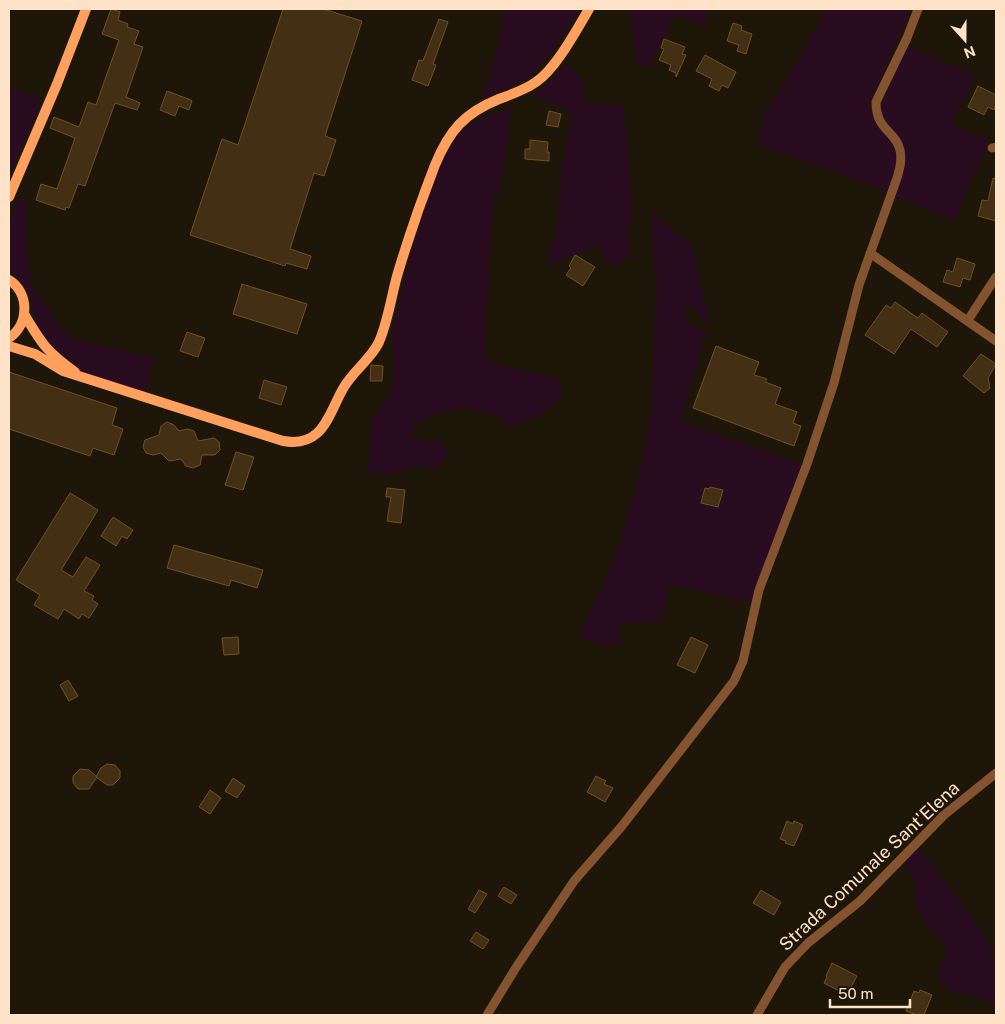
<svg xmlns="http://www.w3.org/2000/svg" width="1005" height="1024" viewBox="0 0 1005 1024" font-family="'Public Sans',sans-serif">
<rect width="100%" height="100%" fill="#1f160a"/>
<!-- green -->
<path fill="#2a0c20" d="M506,9H579L555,48L527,80L480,100C494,71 499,40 506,9Z
M631,9H707L706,26L676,14L649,68L636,61Z
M827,9H911L868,106C879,124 898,144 896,165C896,174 892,183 890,192L762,145L759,136L767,108L783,87Z
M907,46L974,75L951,125L989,140L955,220L894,196L903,156L883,123L878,98Z
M564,64C583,78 584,82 584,104L623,105L634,221L624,227C633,235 630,247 628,258L616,265L607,264L603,256L601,241L588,250L547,264L559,222L560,178L572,117C563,101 548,105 534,95L555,77Z
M9,86L42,101L9,175Z
M512,107L498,196L493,194L484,360L561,380L562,396C549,409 526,427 506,425L495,414L465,408L436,413L416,425L410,435C427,447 444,432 449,455L437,467L429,469L419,465C410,469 398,473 388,474C379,474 378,471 368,475L372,418L385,402L392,390L395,368L392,338L397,314L410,257L439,162L458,133L482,118Z
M22,193L27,206L25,239L33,288L45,303L58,325L72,339L154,358L144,393L90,375L71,366L51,349L42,336L34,317L30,294L9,269V224Z
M652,213L691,246L711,327L692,306L687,308V323L706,332L680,421L803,465L756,603L669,584L662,621L617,624L621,644L601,646L579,636L604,584L621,541L638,481L652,410L655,345L656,283Z
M919,847L982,932L996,959V1004L969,994L953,993L940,980L937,971L945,957L947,946L924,920L917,908L915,881L904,862Z"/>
<!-- building -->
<path fill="#422f14" stroke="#715023" d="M111,9L120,12L118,20L128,24L127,27L139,31L134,44L143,47L126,97L140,103L137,110L115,103L85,186L78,184L69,208L66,207L65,210L36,200L41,184L57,189L75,138L50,128L54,117L79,127L88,102L96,105L119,40L102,34Z
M283,9H323L362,21L325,136L336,140L324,176L314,173L290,249L311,256L307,269L286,263L285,266L190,235L222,139L238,145Z
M439,19L448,22L433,64L436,65L428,86L412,80L419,60L423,61Z
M733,23L742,26L741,30L752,34L746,54L737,51L739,45L727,41Z
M664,39L685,47L682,54L686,55L676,77V73L669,70L671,65L659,60L664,49L661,48Z
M705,55L736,72L728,88L722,85L719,91L709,86L712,79L696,71Z
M978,86L996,95V104L994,110L988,107L984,115L968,107Z
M167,91L191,100L192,101L189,110L179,106L175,116L160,110Z
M549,111L561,114L558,127L546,125Z
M530,140L548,142L547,152H549V161L525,159V149H530Z
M993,178L996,179V221L978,216L982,200L988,201Z
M575,255L595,267L583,286L566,275L571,268L569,266Z
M957,258L975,264L970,280L963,278L960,287L943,282L947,270L953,272Z
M242,284L307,304L297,334L233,314Z
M895,302L918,318L922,313L948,332L937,347L911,329L894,354L865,335L886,305L891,308Z
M187,332L205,338L198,357L180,351Z
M716,346L759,362L754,375L767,379L765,382L781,388L775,404L797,412L793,423L801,426L794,446L693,408Z
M981,354L996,364L988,378L990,388L984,393L963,376Z
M371,365L383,366L382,381H370Z
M9,372L117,408L112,425L123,429L114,455L93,448L90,456L9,429Z
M264,380L287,387L281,405L259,398Z
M167,422L174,425L179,431L187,429L194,431L198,441L214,438L219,442L220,450L215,455H202L200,465L193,468L186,466L181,459L169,461L161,453L153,455L146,453L143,447L145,440L159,435L161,426Z
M236,452L254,457L243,490L225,485Z
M710,487L723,490L718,507L701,503L705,488L709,489Z
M387,488L405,490L401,523L387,521L391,497H386Z
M70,493L98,510L61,570L73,577L86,557L100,565L84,591L94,596L92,600L98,604L89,618L82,614L79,619L64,609L58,619L34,605L40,595L16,580Z
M113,517L133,530L127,539L122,536L116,546L101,536Z
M174,545L263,570L257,588L231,580L229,586L167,568Z
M238,637L239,654L224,655L222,638Z
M691,637L708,645L695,673L677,665Z
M68,680L78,696L69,701L60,685Z
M107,764L115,765L120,771V778L113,785H107L96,777L101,768Z
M80,769L89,770L97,777L89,789H78L73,783V776Z
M596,776L606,781L604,784L613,788L605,802L587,792Z
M233,778L245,786L237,798L225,791Z
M210,790L221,798L210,814L199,807Z
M787,821L793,824L794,821L803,825L794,846L785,843L786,841L780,839Z
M504,887L517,895L511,904L498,896Z
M479,890L487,894L475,913L468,909Z
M761,890L781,902L774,915L753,903Z
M476,932L489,940L483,949L470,941Z
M832,963L857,976L850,989L846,987L843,993L824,983L827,977L826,976Z
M920,990L932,995L924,1015H917L906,1011L914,991L919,993Z"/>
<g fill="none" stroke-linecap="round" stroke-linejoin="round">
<!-- minor -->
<path stroke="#845330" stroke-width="9" d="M992,148L996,147
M870,253L996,341
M968,320L996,277
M487,1015L517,966L574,881L622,826L734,681L743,661L759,590L807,464L834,383L859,285L897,178C900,168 902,160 900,150C896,131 876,131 876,102L907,38L918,9
M757,1015L785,967L808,943L860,901L944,815L996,773"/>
<!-- secondary -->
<path stroke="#ffa05f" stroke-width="10" d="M9,197L57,84L86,9
M9,280C30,293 29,325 9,338
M24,314C42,344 46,351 75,372
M9,346L35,354L63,371L283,441C324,448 328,414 344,387C354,370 371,359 379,342C388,321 391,298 397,276C408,239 421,201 435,165C449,131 464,113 499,99C512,94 525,90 536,82C556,69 577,29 589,9"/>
</g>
<g text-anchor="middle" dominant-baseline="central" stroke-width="4" stroke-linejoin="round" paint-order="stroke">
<!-- street labels -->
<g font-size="18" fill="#ffe3c8" stroke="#1f160a">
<text transform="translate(869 866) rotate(-43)">Strada Comunale Sant'Elena</text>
</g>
</g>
<!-- border -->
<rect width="1005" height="1024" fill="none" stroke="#ffe3c8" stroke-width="20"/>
<!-- north arrow -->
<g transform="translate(965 40) rotate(159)" stroke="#1f160a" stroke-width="4" paint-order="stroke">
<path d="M0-4L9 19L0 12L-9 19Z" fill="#ffe3c8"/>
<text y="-8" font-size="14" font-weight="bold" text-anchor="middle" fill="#ffe3c8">N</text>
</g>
<!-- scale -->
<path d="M830 999v8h80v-8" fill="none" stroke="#ffe3c8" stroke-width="2.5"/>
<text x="838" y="999" font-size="15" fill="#ffe3c8" stroke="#1f160a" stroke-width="4" paint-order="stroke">50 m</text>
</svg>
